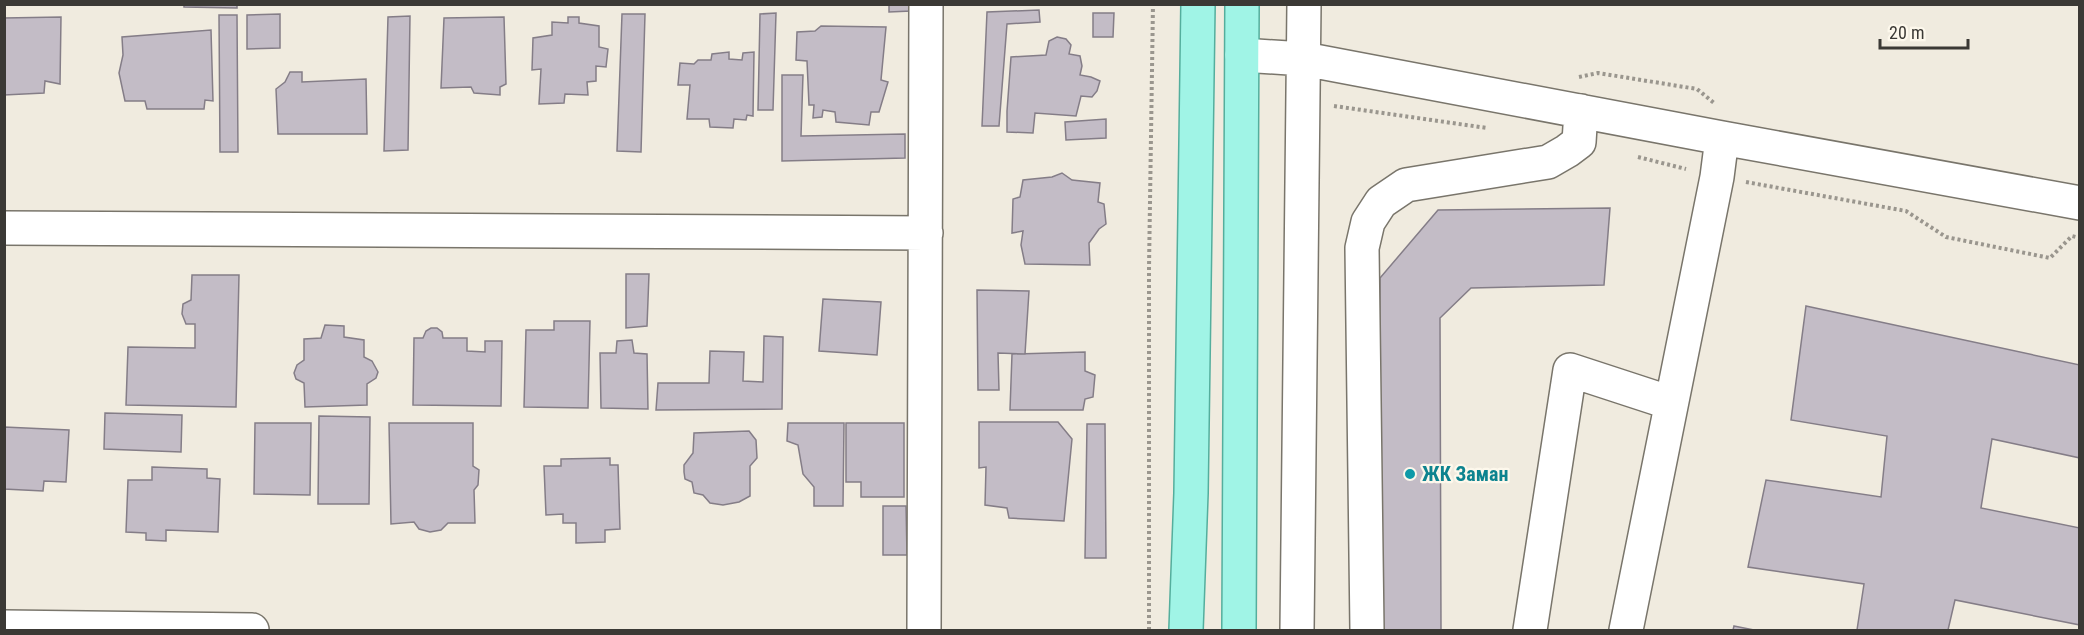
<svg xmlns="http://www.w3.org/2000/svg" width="2084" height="635" viewBox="0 0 2084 635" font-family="'Roboto Condensed',sans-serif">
<rect width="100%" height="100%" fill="#f0ebdf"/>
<!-- building -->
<path fill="#c3bcc6" stroke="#847d87" stroke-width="1.5" d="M184,4H237V8L184,7Z
M889,4H911V11L889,12Z
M1039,10L1040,22L1007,24L999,126H982L987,12Z
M776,13L773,110H758L760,14Z
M1093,13H1114L1113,37H1093Z
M280,14V48L247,49V15Z
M622,14H645L641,152L617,151Z
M219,15H237L238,152H220Z
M410,16L408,150L384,151L388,17Z
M61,17L60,84L45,81L44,93L4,95V18Z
M504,17L506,84L500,87V95L474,93L471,87L441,88L444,18Z
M568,17H579V23L599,26V47L608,49L606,67L596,66V81L587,82L588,95L565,94L564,103L539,104L541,69L532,70L533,38L552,35V22L568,23Z
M821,26L886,27L881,80L888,82L879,112H871L869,125L836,122L835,112L823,110L822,117L813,118L814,105H809L807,61L796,60L797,32L815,31Z
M211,30L213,101L205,100L204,109H147L145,101H125L119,73L123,55L122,37Z
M1057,37L1066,39L1071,45L1069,54L1080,56L1082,66L1080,75L1091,77L1100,81L1097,91L1092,97L1081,96L1076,116L1035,113L1033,133L1007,132V111L1011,57L1046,55L1049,41Z
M729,52V59L742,60L743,53L754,52L753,116L747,115L746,120L734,119L733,128L710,127L709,119H687L690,85H678L680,63L694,64L698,60H711L712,54Z
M290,72H302V82L366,79L367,134H278L276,89L285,82Z
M782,75H803L801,136L905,134V158L782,161Z
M1106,119V138L1066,140L1065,122Z
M1062,173L1072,180L1100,183L1098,202L1104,204L1106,224L1099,229L1089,243L1090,265L1025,264L1021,245L1023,231L1012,233L1013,199L1020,197L1023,180L1052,177Z
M1610,208L1604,285L1471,288L1440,318L1441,630H1378L1380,278L1438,210Z
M626,274H649L647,326L626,328Z
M192,275H239L236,407L126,405L128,347L195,348V324H186L182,314L183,304L191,300Z
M977,290L1029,291L1025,354L998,353L999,390H978Z
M823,299L881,302L877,355L819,351Z
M1806,306L2080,365V458L1992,439L1981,508L2080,528V625L1955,600L1948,630H1857L1864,584L1748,567L1766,480L1881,497L1887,436L1791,420Z
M554,321H590L588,408L524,407L526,330H554Z
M325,325L344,326V337L364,340V357L372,361L378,372L376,378L367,384V405L305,407L304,383L296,379L294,373L297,365L304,360V339L321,338Z
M431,328H437L442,332L443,338H467V351L485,352V341H502L501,406L413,405L414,338H423L426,331Z
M764,336L783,337L782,409L656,410L658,383H709L710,351L744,352L743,381L763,382Z
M632,340L634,353L647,354L648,409L601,408L600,353H616L617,341Z
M1085,352V371L1095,375L1093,397L1085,399L1083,410H1010L1012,354Z
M105,413L182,415L181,452L104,449Z
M319,416L370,417L369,504H318Z
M979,422H1058L1072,439L1064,521L1009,518L1007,508L985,505L986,467L979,468Z
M255,423H311L310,495L254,494Z
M389,423H473V466L479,470L478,485L474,490L475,523H448L441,530L430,532L419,529L414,522L391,524Z
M788,423H844L843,506H814V487L803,474L798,445L787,441Z
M846,423H904V497H861V482H846Z
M1087,424H1105L1106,558H1085Z
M4,427L69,430L66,482L44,481L43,491L4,489Z
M749,431L756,440L757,458L750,466V496L739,502L723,505L710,503L703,495L694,493L692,482L685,479L684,472V465L693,453L694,433Z
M610,458V465H618L620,529L605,530V542L576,543V523H563V514L546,515L544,466H561V459Z
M152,467L207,469V478L220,479L218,532L166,530V541L146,540V533L126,532L128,480H152Z
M883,506H906L907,555H883Z
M1734,626L1754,630H1733Z"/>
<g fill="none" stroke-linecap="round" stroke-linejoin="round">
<defs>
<path id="minor" d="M1242,55L1304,59L1722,138L2080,203
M4,228L926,233
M4,627L252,630
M924,630L926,4
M1297,630L1304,4
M1367,630L1362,248L1368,222L1381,202L1406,185L1548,162L1567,151L1579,142L1581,111
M1530,630L1570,370L1671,403
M1626,630L1717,177L1722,138"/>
<path id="major" d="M1186,630L1191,493L1198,4
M1239,630L1242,4"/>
</defs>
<!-- minor casing -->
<use href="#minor" stroke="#79756b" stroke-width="36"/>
<!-- major casing -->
<use href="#major" stroke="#54ae9d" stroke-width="36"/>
<!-- path -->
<path stroke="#9a968e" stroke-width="4" stroke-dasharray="3 3" stroke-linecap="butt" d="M1579,77L1598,73L1697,89L1714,103
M1334,106L1487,128
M1638,157L1686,169
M1746,182L1906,211L1946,237L2050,258L2072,236L2080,238
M1149,630V268L1153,4"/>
<!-- minor -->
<use href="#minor" stroke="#fff" stroke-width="33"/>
<!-- major -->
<use href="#major" stroke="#a0f4e6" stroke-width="33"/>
</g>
<!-- markers -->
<circle fill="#0f9aa8" stroke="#fdf8ec" stroke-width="2" cx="1410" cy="474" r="6"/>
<g text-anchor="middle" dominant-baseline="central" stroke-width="4.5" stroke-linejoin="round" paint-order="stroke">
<!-- culture labels -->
<g font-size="20" font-weight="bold" fill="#0d838f" stroke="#fdf8ec" text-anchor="start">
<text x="1422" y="474">ЖК Заман</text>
</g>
</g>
<!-- border -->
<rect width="2084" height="635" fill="none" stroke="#3b3935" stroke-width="12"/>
<!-- scale -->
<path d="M1880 39v9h88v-9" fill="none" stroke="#3b3935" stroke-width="3"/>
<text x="1889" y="39" font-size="18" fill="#3b3935" stroke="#fdf8ec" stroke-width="4.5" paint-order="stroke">20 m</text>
</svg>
